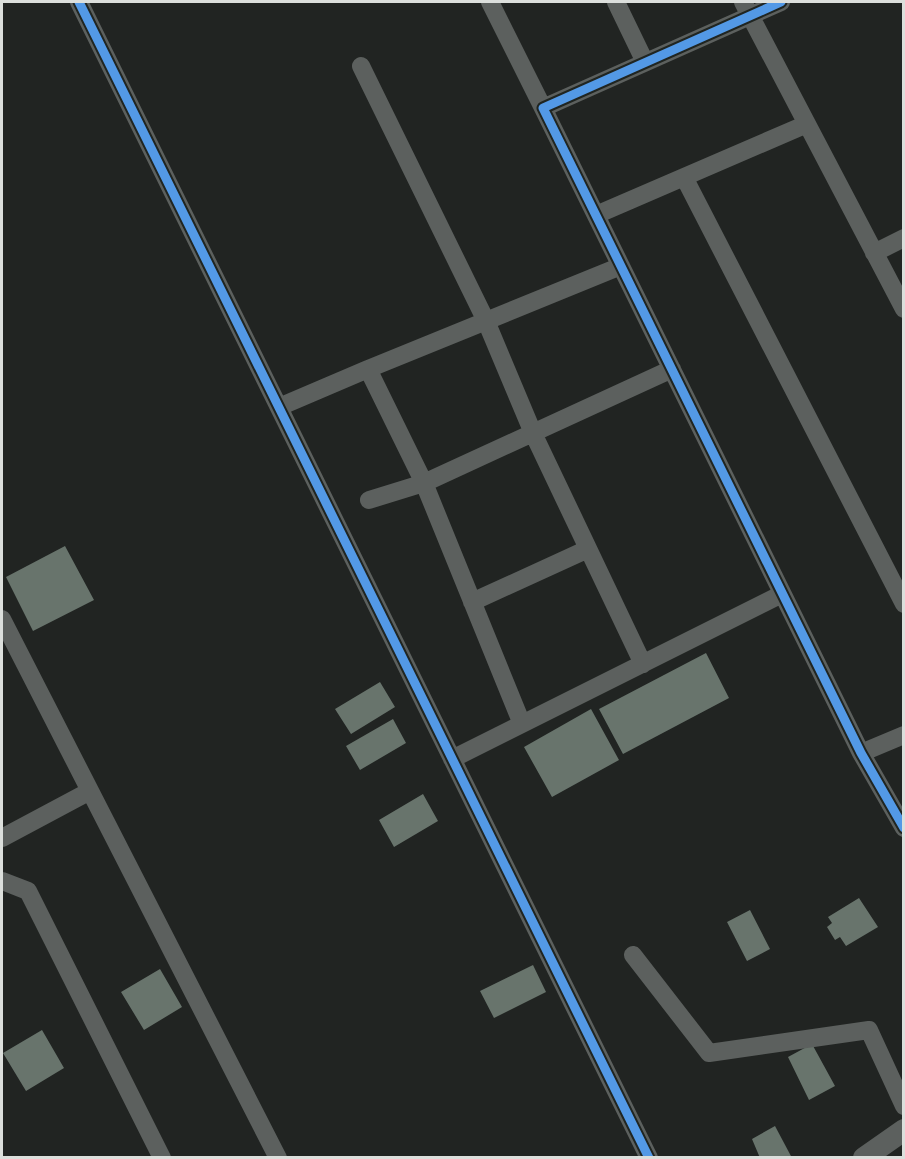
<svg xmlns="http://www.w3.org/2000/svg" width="905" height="1159" viewBox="0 0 905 1159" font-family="Bitter,serif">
<rect width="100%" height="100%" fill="#212422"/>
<!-- building -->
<path fill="#68746c" d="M65,546L94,600L33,631L6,577Z
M706,653L729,698L623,754L599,709Z
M380,682L395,707L351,734L335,709Z
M591,709L619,760L552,797L524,747Z
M393,719L406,743L360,770L346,746Z
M423,794L438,821L394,847L379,820Z
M859,898L878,927L846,946L840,937L835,940L827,927L832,923L828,917Z
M750,910L770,949L747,961L727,922Z
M533,965L546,992L494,1018L480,991Z
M160,969L182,1007L144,1030L121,992Z
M42,1030L64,1068L26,1091L3,1053Z
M812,1044L835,1086L809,1100L788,1057Z
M775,1126L792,1158H760L752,1139Z"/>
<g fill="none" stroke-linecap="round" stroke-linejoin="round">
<!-- minor -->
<path stroke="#5c605e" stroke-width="18" d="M79,2L649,1158
M490,2L543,108
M616,2L645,62
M743,2L904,309
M781,2L543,108L861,753L904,828
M361,66L486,321L533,433L643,664
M684,177L904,604
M596,215L807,124
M874,253L904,238
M279,407L368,369
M369,500L424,483L672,369
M472,602L588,549
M2,619L278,1158
M522,724L424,483L368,369L621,266
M861,753L904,735
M452,759L782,594
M2,838L90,791
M2,881L28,891L162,1158
M633,955L709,1053L869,1030L904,1106"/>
<!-- tertiary -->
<path stroke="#5c605e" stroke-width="22" d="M864,1158L904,1130"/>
<defs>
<path id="cycleway" d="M79,2L649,1158
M781,2L543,108L861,753L904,828"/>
</defs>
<!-- cycleway casing -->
<use href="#cycleway" stroke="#202521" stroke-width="13"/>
<!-- cycleway -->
<use href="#cycleway" stroke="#5399e6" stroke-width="9"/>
</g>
<!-- border -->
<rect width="905" height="1159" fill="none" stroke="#dcdfdc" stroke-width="6"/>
</svg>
